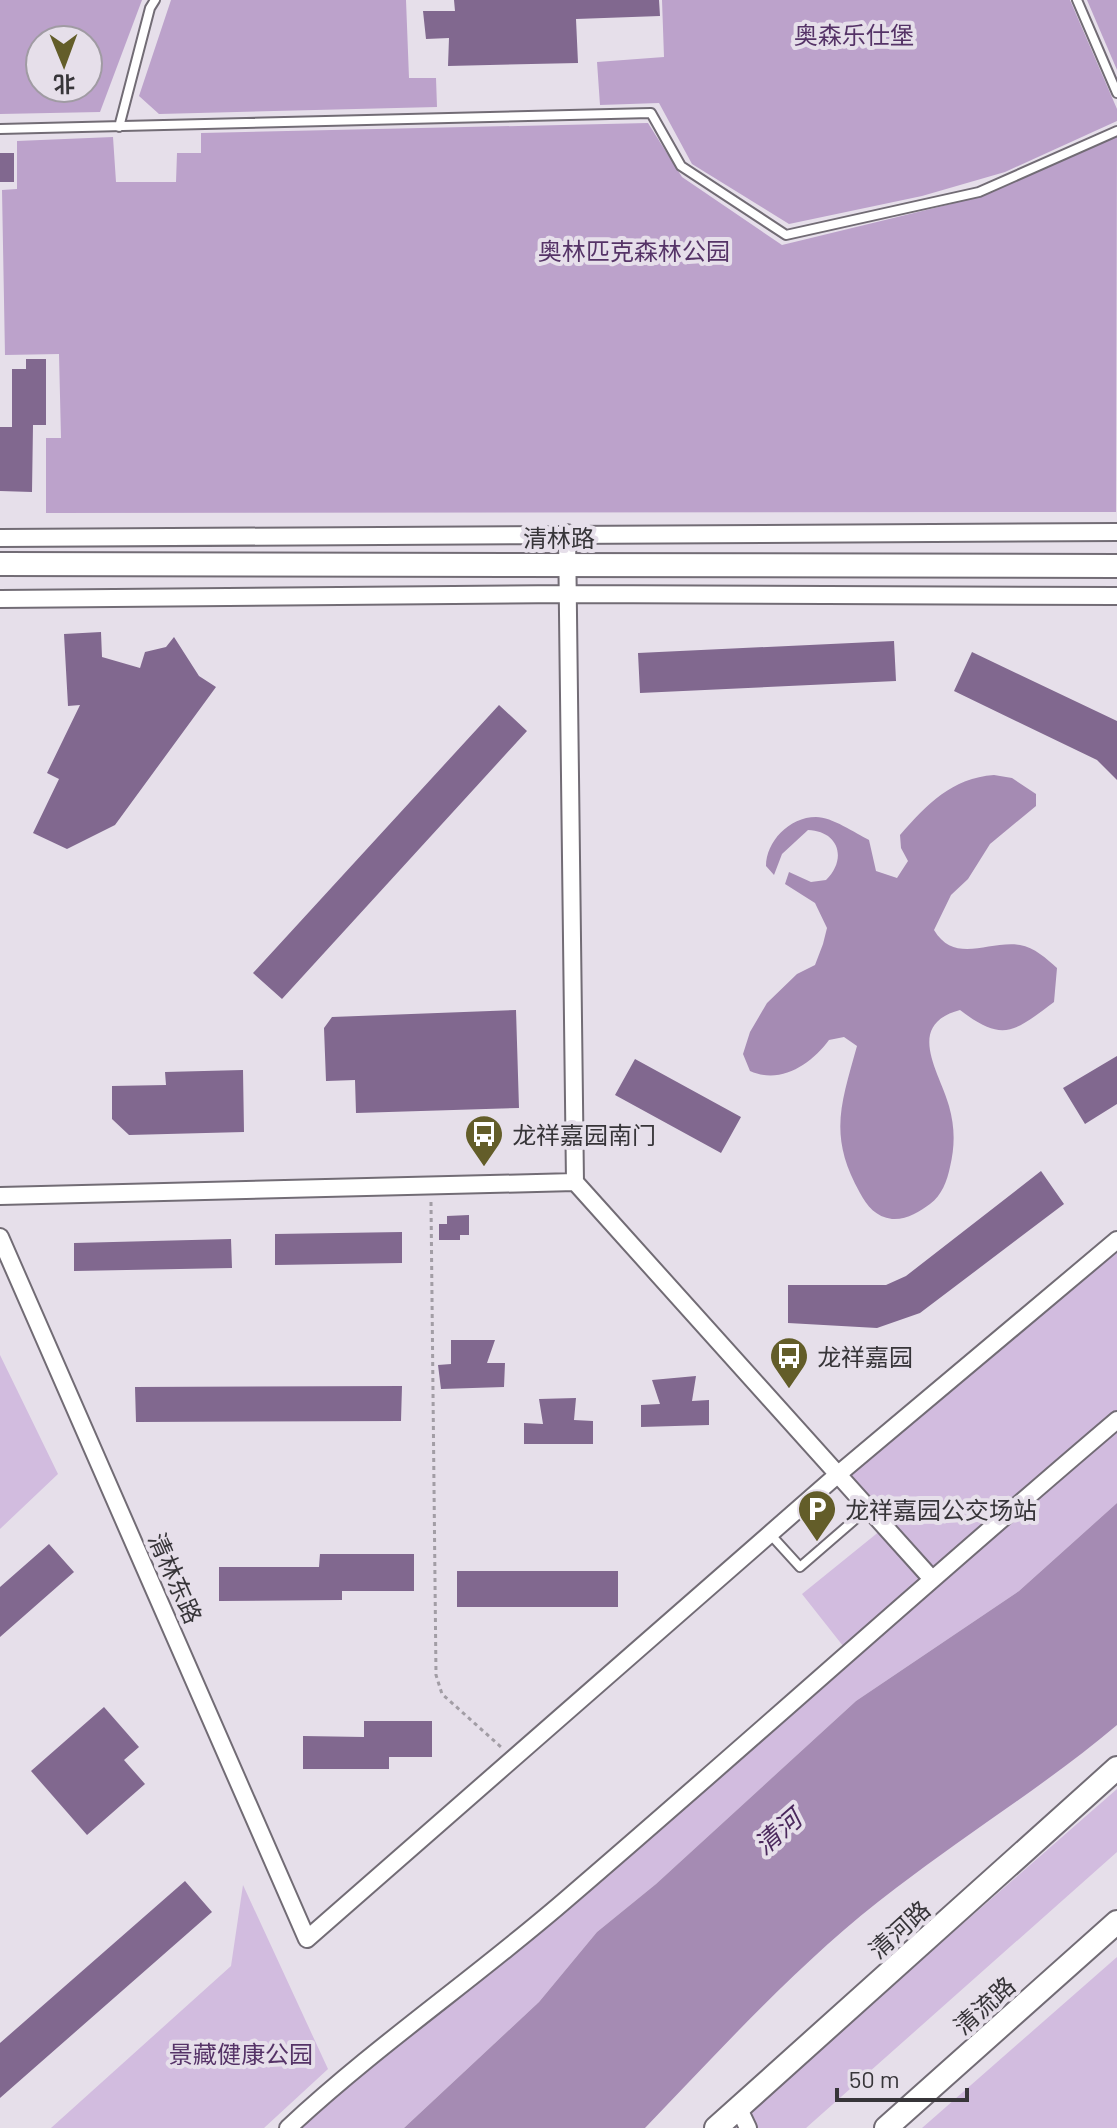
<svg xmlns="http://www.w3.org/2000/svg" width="1117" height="2128" viewBox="0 0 1117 2128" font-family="Barlow,'Noto Sans SC',sans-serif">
<rect width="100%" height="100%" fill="#e6dfea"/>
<!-- green -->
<path fill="#d2bcdf" d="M1117,1240V1503L1019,1591L856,1701L656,1884L597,1932L539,2002L404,2128H288L847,1651L802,1594L886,1526L836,1476Z
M0,1355L58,1474L0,1529Z
M1117,1789V1852L806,2128H729Z
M243,1885L328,2069L264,2128H51L231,1966Z
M1117,1957V2128H922Z"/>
<!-- forest -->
<path fill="#bca2cb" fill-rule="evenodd" d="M0,0H142L100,112L0,114ZM40,40H88V88H40Z
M171,0H406L409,78H436L437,107L159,114L139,96Z
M662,0H1070L1117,109V121L1005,172L922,196L789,224L692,164L659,103L600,105L597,62L664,57Z
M1087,0H1117V70Z
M648,123L682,177L782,245L951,204L1117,136L1116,512L46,513V438H61L59,354L5,355L2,190L17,189V141L113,137L116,182H176L177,153H201V133Z"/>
<!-- water -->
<path fill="#a58bb3" d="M994,775L1012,778L1036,794V806L990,844L968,879L951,895L934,930C955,965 989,940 1020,945C1034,947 1047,959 1057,968L1054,1002C1014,1032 1003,1043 960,1010C904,1025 940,1072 949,1106C955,1127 955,1146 950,1167C947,1181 942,1195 930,1204C919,1212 907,1220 892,1219C876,1217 867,1206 860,1193C828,1136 841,1104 857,1046L844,1037L829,1040C811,1064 781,1085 750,1071L743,1054L750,1032L767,1003L797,974L815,965L823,944L827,928L815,903L785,884L789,872L811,882L826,880C848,858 838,831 808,830L782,854L774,875L766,866C766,842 789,817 816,817C832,817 855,833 869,840L876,871L897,878L908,861L901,848L900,835C927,804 952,778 994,775Z
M1117,1503V1725C1047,1784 969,1832 896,1888C803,1958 725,2045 645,2128H404L539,2002L597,1932L656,1884L856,1701L1019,1591Z"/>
<!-- building -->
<path fill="#81688f" d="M454,0H659L660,16L576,19L578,63L448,66L449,38L426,39L423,11H455Z
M0,153H14V182H0Z
M26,359H46V425H33L32,492L0,491V427H12V369H26Z
M101,632L102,657L140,668L145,652L166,647L174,637L199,676L216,687L115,825L67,849L33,833L59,779L47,773L80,705L68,706L64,634Z
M894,641L896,681L640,693L638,653Z
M972,652L1117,721V780L1097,760L954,691Z
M499,705L527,731L282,999L253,973Z
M516,1010L519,1108L356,1113L355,1080L326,1081L324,1028L332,1017Z
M1117,1056V1104L1085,1124L1063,1088Z
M635,1059L741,1117L721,1153L615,1095Z
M243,1070L244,1132L129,1135L112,1119V1086L166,1085L165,1072Z
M1041,1171L1064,1204L920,1313L877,1328L788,1323V1285H886L906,1276Z
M469,1215V1235H460V1240H439V1224H447V1216Z
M402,1232V1263L275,1265V1234Z
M231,1239L232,1268L74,1271V1243Z
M451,1340H495L487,1363H505L504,1387L441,1389L438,1365L451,1364Z
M696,1376L692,1401L709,1400V1425L641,1427V1405L660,1404L652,1380Z
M402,1386L401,1421L136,1422L135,1387Z
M576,1398L574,1420L593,1421V1444H524V1423L543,1424L539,1399Z
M49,1544L74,1572L0,1637V1587Z
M320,1554H414V1591H342V1600L219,1601V1567H319Z
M457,1571H618V1607H457Z
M104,1707L139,1747L124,1760L145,1784L87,1835L31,1771Z
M364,1721H432V1757H389V1769H303V1736L364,1737Z
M185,1881L212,1912L0,2098V2043Z"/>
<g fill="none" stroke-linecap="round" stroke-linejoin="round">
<defs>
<path id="lane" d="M1077,0L1117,93
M119,127L150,8L155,0
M0,129L651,113L681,166L786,235L979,192L1117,131
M770,1534L800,1567L867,1509"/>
<path id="street" d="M567,533L575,1182
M0,538L1117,532
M0,599L568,594L1117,596
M0,1196L575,1182L931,1578
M0,1237L307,1939L836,1476L1117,1240
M739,2109L748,2128
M288,2128C377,2045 477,1977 569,1897C753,1739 932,1577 1117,1420"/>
<path id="secondary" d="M0,564L1117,566
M716,2128L1117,1768
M886,2128L1117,1922"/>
</defs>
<!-- lane casing -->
<use href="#lane" stroke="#726c75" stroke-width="12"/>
<!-- street casing -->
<use href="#street" stroke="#726c75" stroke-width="20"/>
<!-- secondary casing -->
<use href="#secondary" stroke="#726c75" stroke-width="26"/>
<!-- path -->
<path stroke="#a29da5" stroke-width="3" stroke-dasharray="4 4" stroke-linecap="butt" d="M431,1202L436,1675L442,1694L501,1747"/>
<!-- lane -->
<use href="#lane" stroke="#fff" stroke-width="8"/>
<!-- street -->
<use href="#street" stroke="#fff" stroke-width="16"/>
<!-- secondary -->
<use href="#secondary" stroke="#fff" stroke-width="22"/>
</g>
<!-- icons -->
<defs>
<symbol id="bus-pin" viewBox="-11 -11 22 30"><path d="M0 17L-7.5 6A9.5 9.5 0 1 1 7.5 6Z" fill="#635d29" stroke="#e6dfea"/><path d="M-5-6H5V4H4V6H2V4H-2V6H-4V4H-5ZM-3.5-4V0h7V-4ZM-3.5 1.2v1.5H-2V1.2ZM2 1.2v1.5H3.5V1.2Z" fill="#fff"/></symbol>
<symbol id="parking-pin" viewBox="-11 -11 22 30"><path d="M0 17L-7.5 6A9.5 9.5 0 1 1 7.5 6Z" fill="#635d29" stroke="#e6dfea"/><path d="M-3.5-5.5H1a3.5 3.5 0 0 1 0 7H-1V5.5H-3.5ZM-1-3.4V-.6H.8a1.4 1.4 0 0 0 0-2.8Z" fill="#fff"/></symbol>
</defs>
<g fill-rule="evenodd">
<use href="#bus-pin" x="462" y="1112" width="44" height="60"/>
<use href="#bus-pin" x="767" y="1334" width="44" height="60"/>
<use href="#parking-pin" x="795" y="1487" width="44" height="60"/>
</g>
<g text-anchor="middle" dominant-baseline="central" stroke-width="8" stroke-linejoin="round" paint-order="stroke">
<!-- park labels -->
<g font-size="24" fill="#553367" stroke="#e6dfea">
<text x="854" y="34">奥森乐仕堡</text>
<text x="634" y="250">奥林匹克森林公园</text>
<text x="241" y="2053">景藏健康公园</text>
</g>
<!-- street labels -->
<g font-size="24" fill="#373539" stroke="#e6dfea">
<text x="559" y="537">清林路</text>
<text transform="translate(176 1578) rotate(66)">清林东路</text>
<text transform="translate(899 1929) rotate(-42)">清河路</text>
<text transform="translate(984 2005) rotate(-42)">清流路</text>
</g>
<!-- poi labels -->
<g font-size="24" fill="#373539" stroke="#e6dfea" text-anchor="start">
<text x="512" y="1134">龙祥嘉园南门</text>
<text x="817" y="1356">龙祥嘉园</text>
<text x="845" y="1509">龙祥嘉园公交场站</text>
</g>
<!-- water labels -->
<g font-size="26" font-style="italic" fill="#4b295d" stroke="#e6dfea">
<text transform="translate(777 1831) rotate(-41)">清河</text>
</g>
</g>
<!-- north arrow -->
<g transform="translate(64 64) rotate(179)"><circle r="38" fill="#e6dfea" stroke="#a09ba3" stroke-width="2"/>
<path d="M0-6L14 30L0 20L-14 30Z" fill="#635d29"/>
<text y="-12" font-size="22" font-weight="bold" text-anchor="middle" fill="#373539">北</text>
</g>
<!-- scale -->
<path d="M837 2088v12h130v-12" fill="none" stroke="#373539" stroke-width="4"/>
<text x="849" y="2088" font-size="24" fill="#373539" stroke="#e6dfea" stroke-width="6" paint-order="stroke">50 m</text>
</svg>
